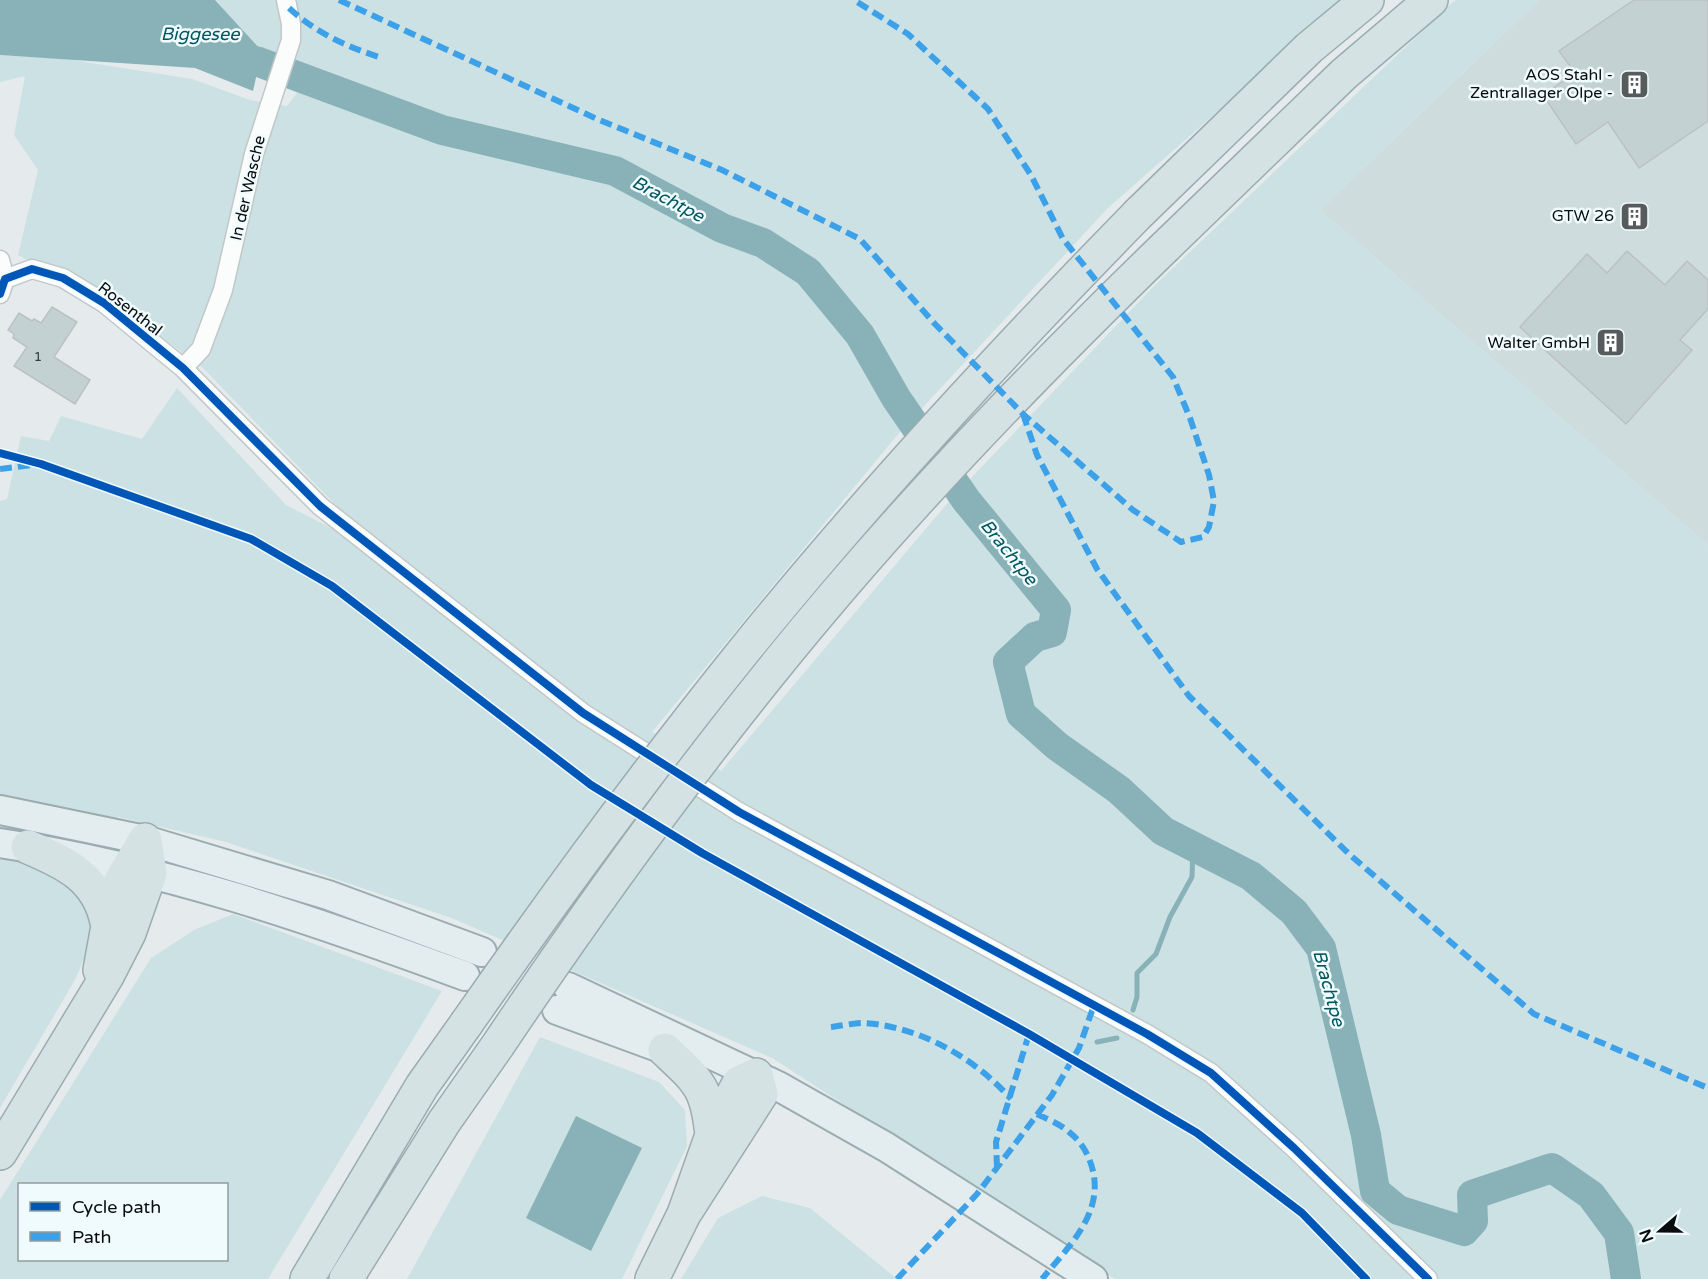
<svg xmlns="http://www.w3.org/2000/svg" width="1708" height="1279" viewBox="0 0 1708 1279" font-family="'Varela Round',sans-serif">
<rect width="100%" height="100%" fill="#e5ebec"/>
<!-- built -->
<path fill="#cfdcde" d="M1539,0H1708V545L1320,210Z"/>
<!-- green -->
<path fill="#cbe1e4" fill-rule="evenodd" d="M215,0H1344L1108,208L899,433L652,732L721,771L951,499L1153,287L1453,2L1456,0H1539L1320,210L1708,545V1279H1115L772,1058L454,919L226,842L118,817L72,878L96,929L76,978L0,1108V501L7,499L21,436L49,441L61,416L142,439L177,388L286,505L384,555L204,369L127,311L18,255L38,170L14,135L25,76L0,82V55L66,59L192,79L250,100L287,106L299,90Z
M233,914L442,991L268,1279H0V1200L151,958L194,930ZM20,1184H226V1260H20Z
M540,1037L659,1082L685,1110L687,1146L622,1279H407Z
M762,1196L810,1208L897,1279H681L718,1218Z"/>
<!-- water -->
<path fill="#89b2b8" d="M0,0H215L262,51L253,91L195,68L0,55Z
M576,1116L642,1148L591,1251L526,1218Z"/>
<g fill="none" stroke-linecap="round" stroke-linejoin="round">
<!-- stream -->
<path stroke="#89b2b8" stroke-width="5" d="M1133,1010L1137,997V973L1156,954L1170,917L1192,877L1193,846
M1097,1042L1117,1038"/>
<!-- river -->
<path stroke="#89b2b8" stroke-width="30" d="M219,53L259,62L442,130L615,171L722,228L763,243L808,272L860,335L896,398L966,500L1056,610L1052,632L1035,637L1008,662L1021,714L1057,746L1119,790L1163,831L1251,876L1294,912L1321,948L1366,1135L1375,1191L1398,1210L1464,1231L1473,1221L1472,1195L1552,1168L1591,1195L1619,1233L1626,1279"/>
</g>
<!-- building -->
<path fill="#c3d1d3" stroke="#bcc1c2" stroke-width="1.5" d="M1634,0H1708V121L1639,168L1608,122L1576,144L1543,95L1575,73L1559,51Z
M1627,251L1665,285L1687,261L1708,280V309L1680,340L1692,350L1626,424L1520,327L1587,254L1607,273Z
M52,307L77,322L54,357L90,380L75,404L14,366L27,347L13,338L14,334L8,330L19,313L32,321L34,319L41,323Z"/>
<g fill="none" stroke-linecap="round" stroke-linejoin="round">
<defs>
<path id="minor" d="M0,260L5,279
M0,294L5,279L32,269L63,278L104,303L183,368L320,506L583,713L739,812L1147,1034L1211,1073L1294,1148L1428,1279
M183,368L201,349L223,290L254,154L291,40V24L286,0"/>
<path id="primary" d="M0,810L145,840L328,895L482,952
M0,843C161,867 313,920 465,976
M568,987L778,1086L886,1147L1093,1279
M557,1010L669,1051"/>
<path id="motorway" d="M1139,213L1309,48L1367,0
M1165,247L1344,74L1431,0
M28,847C66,863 98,878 107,922
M100,970L114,893L145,840
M665,1050C699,1082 707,1087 712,1135
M0,1153L107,976L129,933L150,873L145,840
M307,1279L422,1086L466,1024
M346,1279L444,1122L498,1045
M652,1279L684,1214L712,1135L739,1083L756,1075L761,1094L684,1214"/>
</defs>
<!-- minor casing -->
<use href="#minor" stroke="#c2c7c8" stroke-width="21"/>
<!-- primary casing -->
<use href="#primary" stroke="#9bacaf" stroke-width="32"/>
<!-- motorway casing -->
<use href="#motorway" stroke="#9bacaf" stroke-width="36"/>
<!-- minor -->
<use href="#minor" stroke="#fbfcfc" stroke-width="18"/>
<!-- primary -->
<use href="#primary" stroke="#e3edef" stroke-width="28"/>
<!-- motorway -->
<use href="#motorway" stroke="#d4e2e4" stroke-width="33"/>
<defs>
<path id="motorway-bridge" d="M466,1024C552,901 641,779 735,662C861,505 998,357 1139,213
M498,1045C584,917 673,793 770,673C891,522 1026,382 1165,247"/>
</defs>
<!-- motorway-bridge casing -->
<use href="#motorway-bridge" stroke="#9bacaf" stroke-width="36" stroke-linecap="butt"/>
<!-- motorway-bridge -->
<use href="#motorway-bridge" stroke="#d4e2e4" stroke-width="33"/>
<!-- quiet -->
<path stroke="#3ca1e9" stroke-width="6" stroke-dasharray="12 6" stroke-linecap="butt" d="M339,0L597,119L722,170L860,239L935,324L1023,414L1133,510L1181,542L1203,537L1209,527L1214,501L1209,475L1190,418L1173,377L1063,239L1031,175L988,109L908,34L854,0
M289,8C315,32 345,46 379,57
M1023,414L1037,455L1097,569L1189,696L1349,854L1534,1014L1708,1088
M0,469L32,465
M831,1027C841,1026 853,1023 863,1023C919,1026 975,1058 1011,1099
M1037,1114C1047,1119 1060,1124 1069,1132C1082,1142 1089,1155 1093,1171C1103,1215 1068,1247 1042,1279
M997,1167L996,1142L1029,1034
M897,1279L977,1194L1052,1095L1079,1048L1094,1005"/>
<defs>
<path id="cycleway" d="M0,294L5,279L32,269L63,278L104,303L183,368L320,506L583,713L739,812L1147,1034L1211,1073L1294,1148L1428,1279
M0,453L41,464L251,539L332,586L591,785L702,853L1029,1034L1197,1133L1302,1213L1366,1279"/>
</defs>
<!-- cycleway casing -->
<use href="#cycleway" stroke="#f0fbfd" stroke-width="11"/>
<!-- cycleway -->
<use href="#cycleway" stroke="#0057b8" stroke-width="8"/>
</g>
<!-- icons -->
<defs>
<symbol id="building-square" viewBox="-11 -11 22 22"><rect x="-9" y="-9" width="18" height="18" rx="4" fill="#565b5b" stroke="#f0fbfd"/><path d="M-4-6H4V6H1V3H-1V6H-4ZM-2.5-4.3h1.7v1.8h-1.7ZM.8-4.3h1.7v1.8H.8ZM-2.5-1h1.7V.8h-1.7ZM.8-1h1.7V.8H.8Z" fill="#fff"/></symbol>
</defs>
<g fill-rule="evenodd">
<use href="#building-square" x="1618" y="68" width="33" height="33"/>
<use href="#building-square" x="1618" y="200" width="33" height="33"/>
<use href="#building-square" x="1594" y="326" width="33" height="33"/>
</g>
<g text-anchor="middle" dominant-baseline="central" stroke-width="5" stroke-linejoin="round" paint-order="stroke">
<!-- number labels -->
<g font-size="14" fill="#383e3e">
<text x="38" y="356">1</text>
</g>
<!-- poi labels -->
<g font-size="16" fill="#090d0d" stroke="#f0fbfd" text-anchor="end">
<text x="1613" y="75">AOS Stahl -<tspan x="1613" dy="18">Zentrallager Olpe -</tspan></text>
<text x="1614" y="216">GTW 26</text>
<text x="1590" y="343">Walter GmbH</text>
</g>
<!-- street labels -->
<g font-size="16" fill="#090d0d" stroke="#f0fbfd">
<text transform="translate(248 188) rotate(-77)">In der Wasche</text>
<text transform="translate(130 309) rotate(38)">Rosenthal</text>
</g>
<!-- water labels -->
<g font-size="18" font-style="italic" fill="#00565f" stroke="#f0fbfd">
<text x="200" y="34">Biggesee</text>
<text transform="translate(668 199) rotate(28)">Brachtpe</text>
<text transform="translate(1009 552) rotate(51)">Brachtpe</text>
<text transform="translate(1329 988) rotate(75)">Brachtpe</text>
</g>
</g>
<!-- legend -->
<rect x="18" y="1183" width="210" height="78" fill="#f0fbfd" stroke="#949c9d" stroke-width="1.5"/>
<rect x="30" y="1202" width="30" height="9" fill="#0057b8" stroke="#949c9d" stroke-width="1.5"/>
<text x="72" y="1213" font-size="18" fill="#090d0d">Cycle path</text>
<rect x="30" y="1232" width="30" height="9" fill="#3ca1e9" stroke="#949c9d" stroke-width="1.5"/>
<text x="72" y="1243" font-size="18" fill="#090d0d">Path</text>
<!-- north arrow -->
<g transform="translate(1660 1231) rotate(250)" stroke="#f0fbfd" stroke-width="4.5" paint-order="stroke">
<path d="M0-4.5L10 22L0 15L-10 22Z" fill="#090d0d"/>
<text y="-9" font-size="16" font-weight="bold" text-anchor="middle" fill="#090d0d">N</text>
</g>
</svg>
